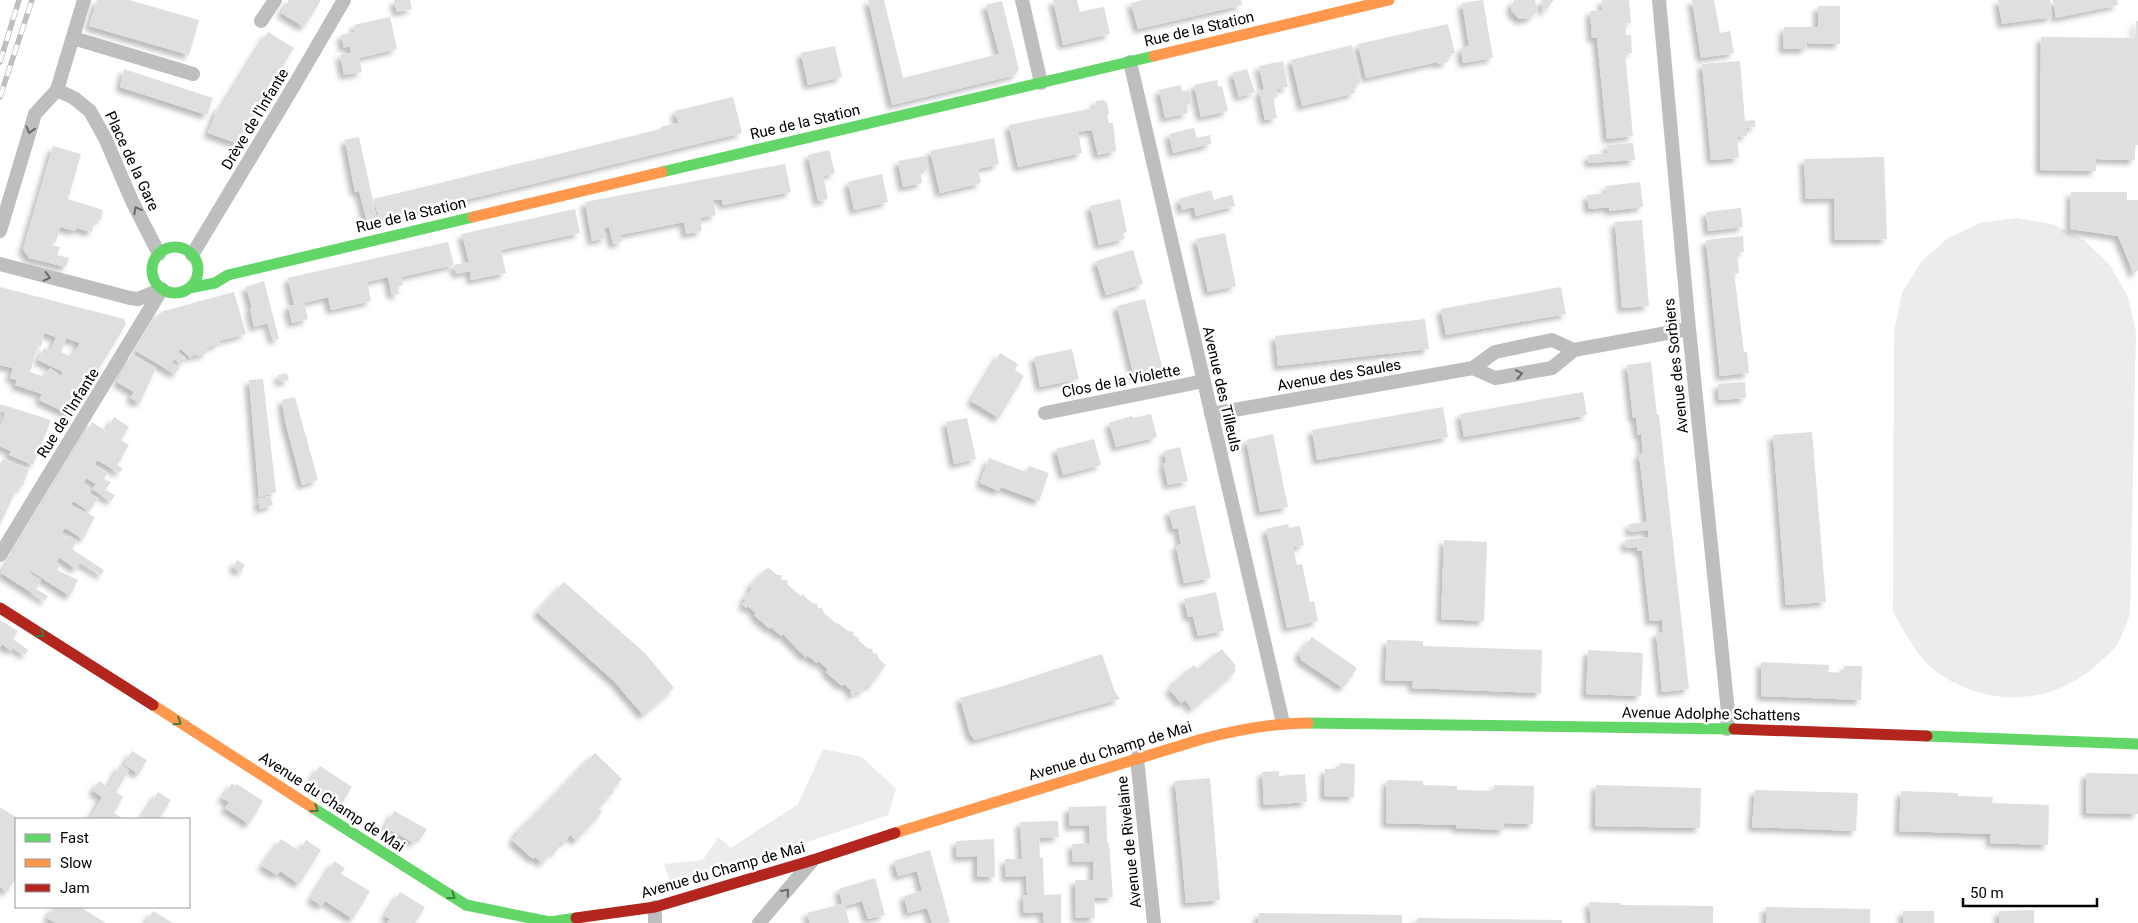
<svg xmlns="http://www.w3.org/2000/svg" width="2138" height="923" viewBox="0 0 2138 923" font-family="Roboto,sans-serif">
<defs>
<filter id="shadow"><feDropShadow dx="-4.5" dy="4.5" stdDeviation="2.5" flood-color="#0004"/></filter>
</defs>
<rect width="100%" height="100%" fill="#fff"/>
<!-- green -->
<path fill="#ececec" d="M2016,218L2052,224L2084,240L2110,265L2128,297L2136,332L2130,614C2126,624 2122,637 2116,646C2112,652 2105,657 2100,662C2055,704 1993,709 1941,675C1920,662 1905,633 1893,612L1894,332L1902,293L1921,262L1948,238L1980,223Z
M823,749L862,757L896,789L888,815L672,887L664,864L703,860L718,837L731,848L798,804Z"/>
<!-- building -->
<path fill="#dfdfdf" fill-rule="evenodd" filter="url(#shadow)" d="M97,0H129L199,20L189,55L89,26Z
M289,0H321L304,27L281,13Z
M394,0H410L412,9L397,12Z
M868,0H884L903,78L999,54L986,5L1002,1L1019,70L1015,75L892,105Z
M1053,0H1077L1080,12L1104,7L1110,34L1063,45Z
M1143,0H1241L1242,5L1138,29L1131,3Z
M1483,0L1493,58L1463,63L1461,48L1469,46L1462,3Z
M1514,0H1535L1537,8L1536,13L1528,19H1519L1512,12L1511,7Z
M1541,0H1554L1543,13Z
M1602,0H1629L1631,23L1625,24L1626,35H1631L1632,53H1625L1633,136L1607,139L1597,38H1592L1590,11L1603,10Z
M1692,0H1714L1720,33L1730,31L1734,53L1701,58Z
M1998,0H2050L2052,17L2002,24Z
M2053,0H2117L2118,5L2056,18Z
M1818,6H1840V44L1807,43L1806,49H1783L1784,27H1818Z
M390,17L397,49L359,58L362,72L344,75L340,55L351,53L350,46L344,48L341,35L355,32L354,25Z
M2136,21H2138V145H2135V160L2096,159V171L2040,170L2041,37L2135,38Z
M1448,24L1455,53L1446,55L1448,62L1437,64V62L1366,78L1358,44Z
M268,32L294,48L254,112L262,114L248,138L242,136L239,144L208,133L218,107L221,108Z
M1352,45L1361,83L1353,85L1355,93L1302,106L1291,60Z
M835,46L842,77L808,85L801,53Z
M1283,61L1288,87L1276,89L1278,97L1273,98L1277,118L1265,120L1259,91L1264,90L1259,66Z
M1740,61L1745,121L1755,120V127L1746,128L1747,136L1737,137L1739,158L1711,160L1702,64Z
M124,69L213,98L207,115L120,87Z
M1247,69L1255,92L1239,97L1232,73Z
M1217,80L1218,87L1222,86L1228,111L1201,117L1194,85Z
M1181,85L1182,91L1189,90L1192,103L1186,105L1188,113L1165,118L1159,90Z
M733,97L742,133L379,221L374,199L661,129V127L678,123L675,111Z
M1103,100L1107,103L1109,112L1107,116L1109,123H1113L1116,151L1098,155L1092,130L1078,132L1082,153L1018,167L1009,125L1094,108L1096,101Z
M1194,128L1197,138L1210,135L1211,144L1173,153L1169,134Z
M359,137L377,219L367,222L359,191L355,192L345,140Z
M994,138L999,164L978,169L981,183L940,193L930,151Z
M1633,143L1635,160L1589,163L1588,155L1608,153L1607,145Z
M53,146L81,154L68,199L103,210L101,220L95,219L92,232L76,228L75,231L60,227L56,242L51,241L50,245L60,247L57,255L69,258L66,267L29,258L23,249Z
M829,150L835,173L823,176L828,199L818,201L808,155Z
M926,156L929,168L920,170L922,183L903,187L898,161Z
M1884,157L1887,239L1835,240L1834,198L1806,199L1804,159Z
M785,164L791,192L723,205L722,199L713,200L716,215L700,218L702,231L686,234L684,222L620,235L622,242L613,244L609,227L604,228L606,238L592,241L585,202Z
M882,174L888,202L854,210L848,182Z
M1640,182L1643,207L1609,211V207L1589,209L1587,195L1607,193L1606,186Z
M1211,190L1214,200L1232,195L1235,206L1196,216L1194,207L1182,210L1179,199Z
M2071,192H2127V200H2138V270L2134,274L2118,236L2070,229Z
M1120,199L1127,232L1123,233L1124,239L1099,245L1090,206Z
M1741,208L1743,227L1708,231L1706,212Z
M575,209L580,233L501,250L506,273L471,280L470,271L456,274L454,265L469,262L462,234Z
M1642,220L1649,306L1622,308L1615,222Z
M1225,233L1236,286L1208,292L1196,239Z
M1743,236L1744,252L1737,253L1739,273H1734L1744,352H1747L1749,373L1720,376L1706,240Z
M448,242L454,265L401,277L403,285L397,286L399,294L392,295L388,277L367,282L371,301L331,310L328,297L304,303L308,319L292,323L288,306L294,305L288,278Z
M1133,250L1143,284L1106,295L1096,261Z
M264,281L279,339L273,340L268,323L254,327L250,309L252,308L246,287Z
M0,287L124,319L126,324L71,415L39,400L42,394L15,385L17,380L10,378L13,368L0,365ZM44,333L56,337L51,350L44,348L38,360L63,372L61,376L50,368L44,377L30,372L38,346L41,347ZM66,338L80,343L72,357L61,352Z
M1561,287L1566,314L1446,335L1441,309Z
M234,292L246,334L219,341L220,343L206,348L208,352L197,356L196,354L190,358L181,349L178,352L186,358L181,364L175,359L171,363L180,368L175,374L136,351L159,314L164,311Z
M1145,299L1163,370L1134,377L1117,306Z
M1425,319L1429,349L1278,366L1275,336Z
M1072,349L1079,379L1040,387L1034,357Z
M1000,353L1018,364L1015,370L1024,376L999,418L971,401Z
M132,354L156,368L140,403L130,398L134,392L117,382Z
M1651,362L1657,415H1659L1689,689L1662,692L1656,633L1663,632L1662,620L1650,621L1642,551H1637V547L1626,548L1625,540L1649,537L1648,530L1630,532L1629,524L1647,522L1639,454L1643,453L1641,434L1638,435L1636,418H1633L1627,365Z
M287,373L289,380L280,382L278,375Z
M263,379L276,492L259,497L249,380Z
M1745,382L1746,398L1719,400L1718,384Z
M1583,392L1587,415L1464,437L1460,414Z
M295,397L318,480L302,485L285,421L282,400Z
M0,404L51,420L33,465L9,455L11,451L0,446V427L6,412L0,410Z
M1443,407L1448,437L1317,460L1312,430Z
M1151,414L1157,437L1116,447L1109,423L1132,416L1133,418Z
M114,417L129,427L121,440L129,445L117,465L122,468L120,473L97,460L94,465L107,473L104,479L111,482L105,490L115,495L111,501L92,489L96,484L86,478L83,484L91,488L88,493L98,498L89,511L73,501L71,505L95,517L83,539L65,528L61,534L68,539L70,536L77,541L72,549L104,570L101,575L80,562L76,569L59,557L56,564L60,566L57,570L78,580L70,596L31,571L30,573L41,580L36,589L48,596L45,601L1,573L92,422L106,431Z
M967,418L976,459L954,464L946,422Z
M1812,432L1826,602L1786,605L1773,435Z
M1273,434L1288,507L1260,512L1246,440Z
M1094,439L1101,465L1063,475L1056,449Z
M1180,447L1188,481L1168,485L1163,463H1166L1164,451Z
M989,458L1026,472L1029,466L1049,473L1039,501L1001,487L999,491L980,483Z
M3,459L29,469L23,485L16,490L0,525V464Z
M270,496L273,505L260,509L258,499Z
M1195,505L1211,578L1184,583L1176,546L1181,544L1178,528L1173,529L1169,511Z
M1288,524L1289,528L1300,526L1304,545L1293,547L1297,565L1302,564L1310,602L1314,601L1318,621L1287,628L1266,529Z
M1444,540L1487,542L1484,621L1441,619Z
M237,560L245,565L241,572L233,567Z
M769,568L777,575H781L782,580H787L788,585L801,596L802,594L812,603L817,604L818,608H822L824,613L837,624L838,623L848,631L853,632L854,636L858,637L859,641L867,648L872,649L873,653L877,654L879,659L886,665L870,686L868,684L859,693L857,691L853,696L850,692L852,691L844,684L842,686L826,672L828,670L819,661L817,663L807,655L806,658L783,634L781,636L771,627L770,629L754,615L756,613L748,606L746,608L742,604L746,601L743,599L752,589L750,586L766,569Z
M564,582L645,653L674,688L643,715L614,681L537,612Z
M1216,592L1224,631L1198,636L1193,616L1188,617L1184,599Z
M0,620L18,631L13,639L28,650L25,655L13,647L11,651L2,644L0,647Z
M1312,637L1357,668L1343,688L1301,660L1299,653Z
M1387,640L1423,641V646L1542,650L1541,693L1412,688L1413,681L1385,680Z
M1222,649L1236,666L1234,668L1236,671L1192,709L1185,700L1181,703L1169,689L1175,685L1173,683L1194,665L1197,669Z
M1588,650L1643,653L1641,696L1586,694Z
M1102,654L1115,692L1120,699L975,740L970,734L960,698L1007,685Z
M1761,662L1829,665L1828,672L1844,673V666H1862L1861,700L1761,696Z
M132,751L147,760L139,774L124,765Z
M595,753L622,779L613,789V793L604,800V803L599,809L602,812L576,841L570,835L565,842L562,841L557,846L559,848L555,852H552L542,863L535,857L533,859L512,840L518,834L516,833Z
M1340,763L1355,764L1354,797L1324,796L1325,769H1339Z
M120,765L129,770L116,792L123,797L114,813L124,819H90L102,797L93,791L99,781L108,787Z
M320,766L352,787L342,803L309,782Z
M1279,771V776L1305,774L1307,802L1264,805L1262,772Z
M2086,773L2138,774V814L2086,813Z
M1210,778L1220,900L1186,903L1175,781Z
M1387,780L1423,781V785L1457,786V790L1494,791L1495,785L1534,786L1533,824L1504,823V830L1456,828V825L1386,823Z
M232,783L236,786L237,784L263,801L249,824L225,808L229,802L222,798Z
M1596,785L1701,788L1700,828L1595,826Z
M1755,790L1858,793L1856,831L1752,827Z
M1901,791L1958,793V796L1993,797L1992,803L2049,805L2048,845L1990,843L1991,834L1899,831Z
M158,792L171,800L159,819H141Z
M1106,806L1107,843H1109L1113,897L1094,898L1095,918H1076L1075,880H1093V861L1073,862L1072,844L1090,843L1089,825L1069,826V807Z
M0,807L19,819H16V878L7,892L0,887Z
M394,811L427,829L421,838L418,837L414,843L385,827Z
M1058,821L1059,837L1039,838L1040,858H1043L1044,895L1061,894V923H1044L1043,912L1024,913L1023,895H1027L1026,876L1006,877L1005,859H1022L1020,822Z
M281,839L299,851L306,840L321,850L299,884L280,871L277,875L262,866Z
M994,839L995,877H977V856L957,857L956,841Z
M930,850L950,922L946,923H932L927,908L908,913L904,896L922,891L917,871L898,876L894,861Z
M334,861L345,868L341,874L370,891L353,919L325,901L322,906L311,899Z
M875,878L885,915L868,919L862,901L845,906L849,923H810L807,913L842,904L839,889Z
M400,892L425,907L415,923H387L390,919L385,916Z
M1589,902L1621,903V905L1713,906V923H1591Z
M54,907H80L106,923H56L47,918Z
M1766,907L1870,909V923H1766Z
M2034,910V923H1999V911Z
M153,911L173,923H146Z
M1903,911H1934V923H1903Z
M1259,913L1402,915V923H1258Z
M1417,918L1562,920V923H1417Z"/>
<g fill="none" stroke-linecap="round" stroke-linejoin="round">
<!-- street -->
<path stroke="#bebebe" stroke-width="14" d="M1022,0L1041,83
M1659,0L1689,329L1728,712L1727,729
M261,21L275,0
M73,38L193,74
M1130,62L1283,723
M57,90L74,98L90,111L105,138L132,201L159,254
M0,231L35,114L57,90L84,0
M192,255L292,89L344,0
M0,264L130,298L138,299L162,289
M1473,368L1495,378L1552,368L1574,350L1689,329
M1045,413L1204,381
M1211,414L1473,368L1495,352L1552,340L1574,350
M0,555L162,289
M1137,758L1154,923
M655,907V923
M759,923L812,861"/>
<!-- fast -->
<path stroke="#63d668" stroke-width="11" d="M662,172L1154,56
M152 270a23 23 0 1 1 46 0a23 23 0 1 1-46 0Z
M189,288L215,283L228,275L473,217
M1308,723L1734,729
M1927,736L2138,744
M313,808L466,905L550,922L576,918"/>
<!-- slow -->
<path stroke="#ff974d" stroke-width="11" d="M1154,56L1389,0
M473,217L662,172
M153,705L313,808
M895,833L1202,739C1237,730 1271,723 1308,723"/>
<!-- jam -->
<path stroke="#b3261e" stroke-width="11" d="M0,608L153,705
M1734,729L1927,736
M576,918L655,907L813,860L895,833"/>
<defs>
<path id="rail" d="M0,62L19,0
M0,97L32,0"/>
</defs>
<!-- rail casing -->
<use href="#rail" stroke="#bebebe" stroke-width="5.5"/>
<!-- rail -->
<use href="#rail" stroke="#fff" stroke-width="4" stroke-dasharray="11" stroke-linecap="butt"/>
</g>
<!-- one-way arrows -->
<defs><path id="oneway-chevron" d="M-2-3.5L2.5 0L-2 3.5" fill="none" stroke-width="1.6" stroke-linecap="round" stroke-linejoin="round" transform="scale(1.25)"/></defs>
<g stroke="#686868">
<use href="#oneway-chevron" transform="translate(30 130) rotate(107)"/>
<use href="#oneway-chevron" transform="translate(137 210) rotate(-118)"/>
<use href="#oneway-chevron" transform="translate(47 277) rotate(14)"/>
<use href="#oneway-chevron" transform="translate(1519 374) rotate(-11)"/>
<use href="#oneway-chevron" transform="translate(786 892) rotate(-49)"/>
</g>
<g stroke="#3b803e">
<use href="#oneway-chevron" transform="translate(41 634) rotate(33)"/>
<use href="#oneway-chevron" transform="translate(178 722) rotate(33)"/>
<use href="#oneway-chevron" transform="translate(315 809) rotate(33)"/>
<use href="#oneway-chevron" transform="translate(452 896) rotate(33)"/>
</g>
<g text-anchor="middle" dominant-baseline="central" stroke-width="5" stroke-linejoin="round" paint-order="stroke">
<!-- street labels -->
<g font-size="15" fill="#000" stroke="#fff">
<text transform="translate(1199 29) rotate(-13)">Rue de la Station</text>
<text transform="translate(255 119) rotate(-59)">Drève de l'Infante</text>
<text transform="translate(805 122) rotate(-13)">Rue de la Station</text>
<text transform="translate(132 161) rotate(65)">Place de la Gare</text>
<text transform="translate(411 215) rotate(-13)">Rue de la Station</text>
<text transform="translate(1676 366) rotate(-96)">Avenue des Sorbiers</text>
<text transform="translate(1339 375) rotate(-10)">Avenue des Saules</text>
<text transform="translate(1121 381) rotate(-11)">Clos de la Violette</text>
<text transform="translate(1222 389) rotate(77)">Avenue des Tilleuls</text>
<text transform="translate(68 413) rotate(-58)">Rue de l'Infante</text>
<text transform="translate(1711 714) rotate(1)">Avenue Adolphe Schattens</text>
<text transform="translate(1110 751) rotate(-17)">Avenue du Champ de Mai</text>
<text transform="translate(332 802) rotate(33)">Avenue du Champ de Mai</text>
<text transform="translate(1129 842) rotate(-96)">Avenue de Rivelaine</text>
<text transform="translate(723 870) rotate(-16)">Avenue du Champ de Mai</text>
</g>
</g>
<!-- legend -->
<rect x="15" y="818" width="175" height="90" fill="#ffffff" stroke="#999999"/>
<rect x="25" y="834" width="25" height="8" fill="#63d668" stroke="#999999"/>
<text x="60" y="843" font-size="15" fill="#000000">Fast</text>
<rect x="25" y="859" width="25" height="8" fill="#ff974d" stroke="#999999"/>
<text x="60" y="868" font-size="15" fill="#000000">Slow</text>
<rect x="25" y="884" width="25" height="8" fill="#b3261e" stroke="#999999"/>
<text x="60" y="893" font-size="15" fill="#000000">Jam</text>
<!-- scale -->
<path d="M1963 898v8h134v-8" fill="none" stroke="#000000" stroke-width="2.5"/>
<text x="1970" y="898" font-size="15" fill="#000000" stroke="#ffffff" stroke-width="4" paint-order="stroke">50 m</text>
</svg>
